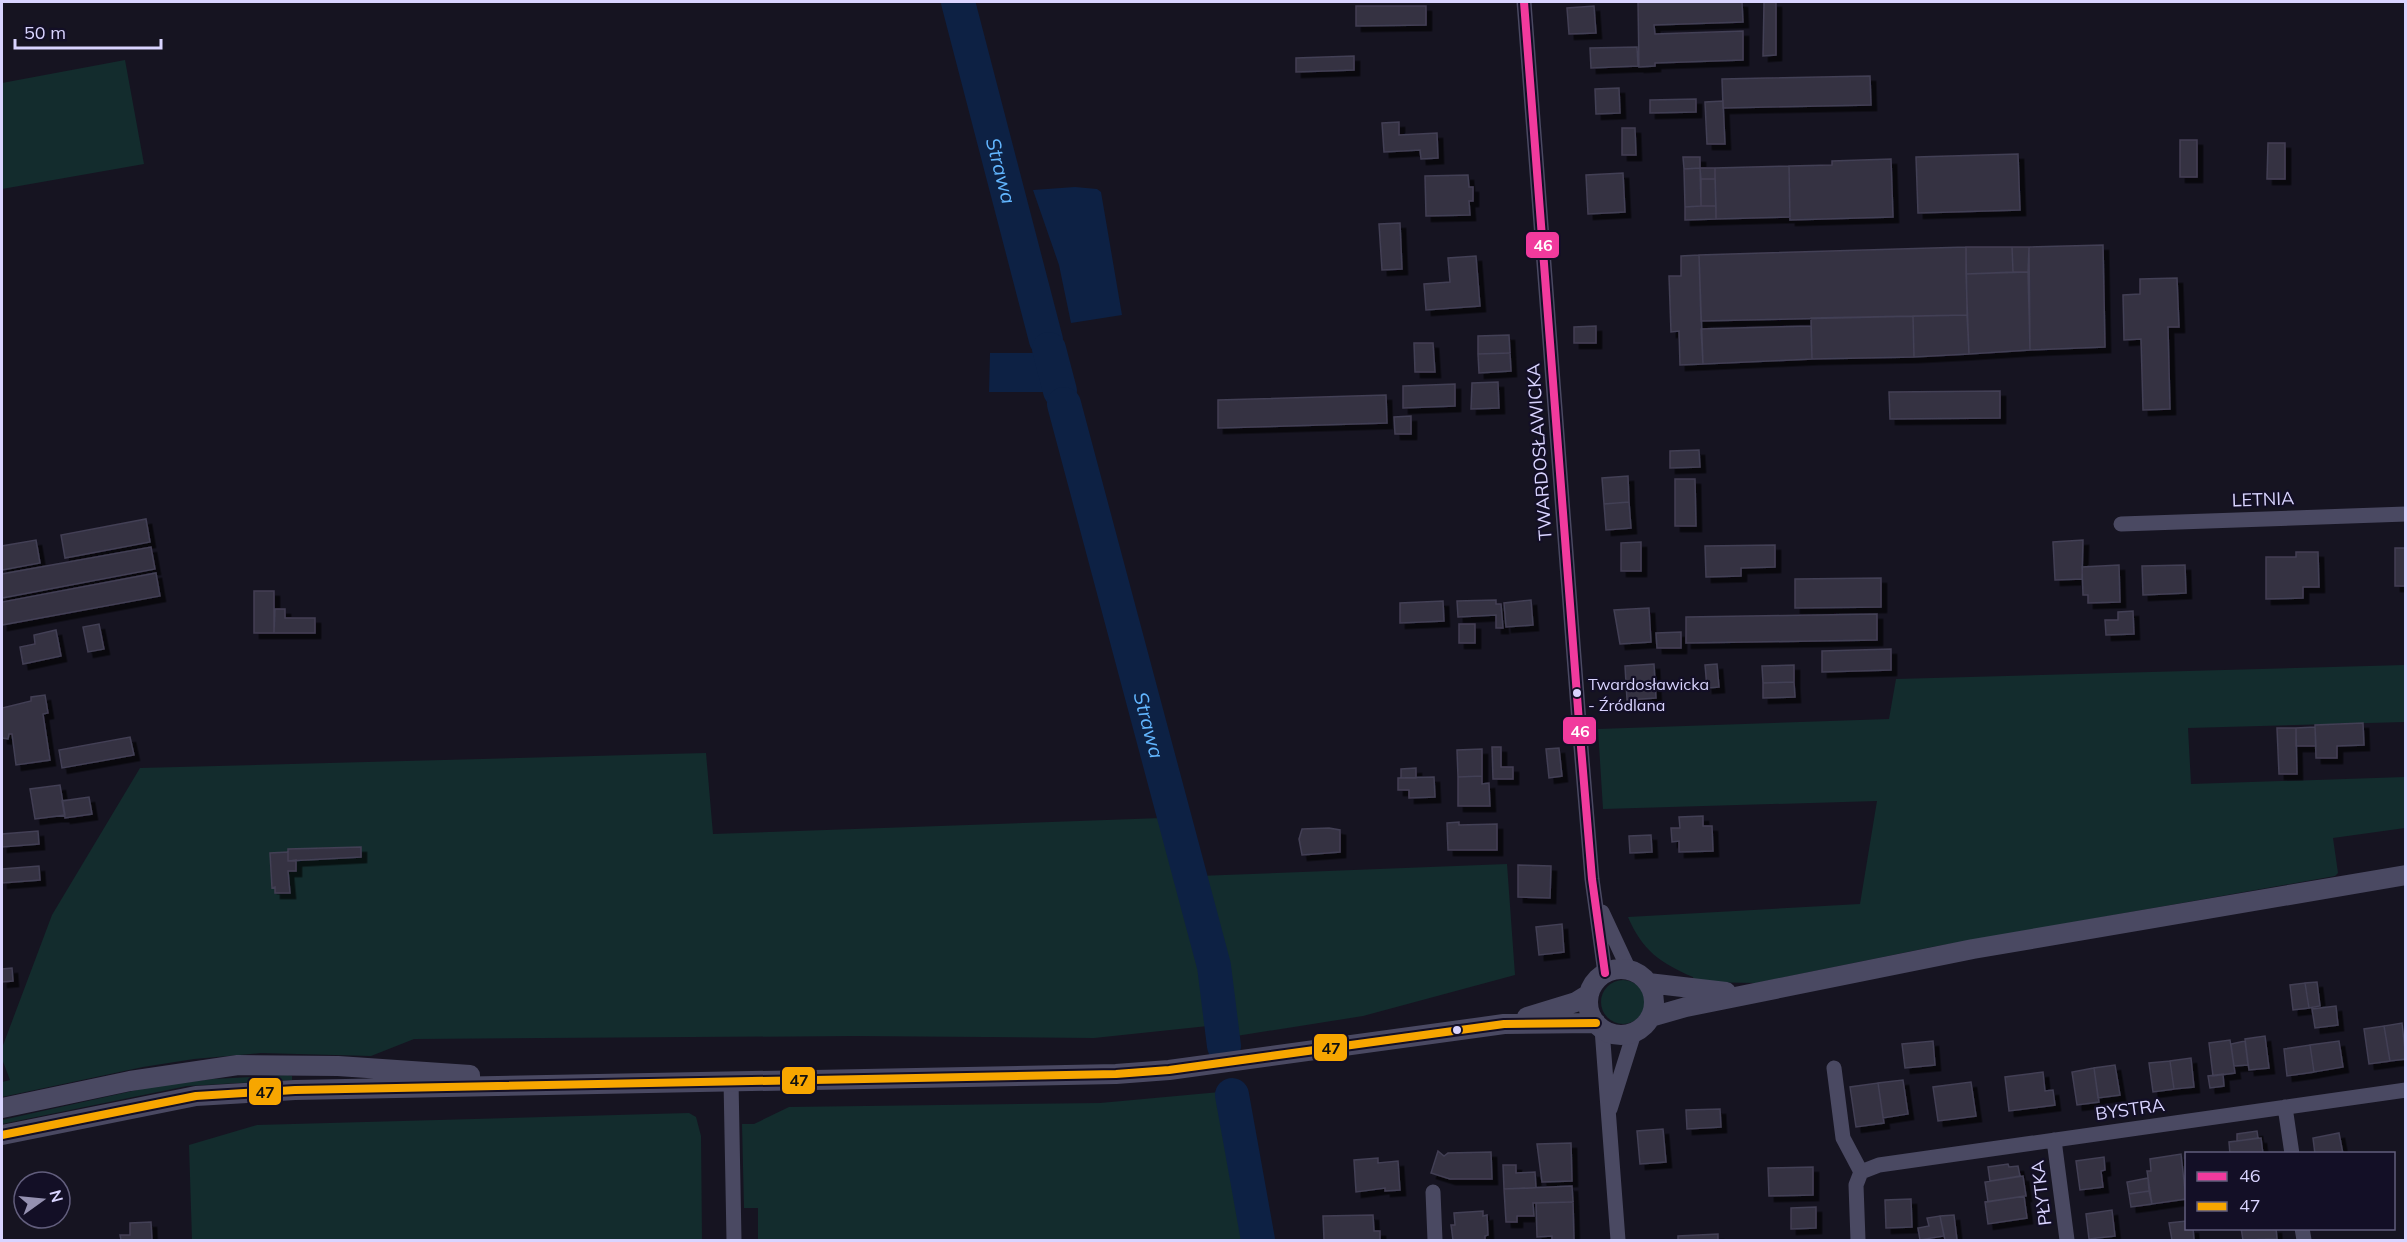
<svg xmlns="http://www.w3.org/2000/svg" width="2407" height="1242" viewBox="0 0 2407 1242" font-family="Mulish,sans-serif">
<defs>
<filter id="shadow"><feDropShadow dx="5.5" dy="5.5" stdDeviation="0" flood-color="#0009"/></filter>
</defs>
<rect width="100%" height="100%" fill="#161421"/>
<!-- green -->
<path fill="#132c2d" d="M125,60L144,164L2,189V83Z
M2405,665V722L2188,728L2191,784L2405,777V828L2333,838L2338,873L2335,876L1932,947L1756,983L1694,982L1693,977C1660,963 1642,950 1628,917L1860,904L1877,801L1603,809L1598,729L1889,719L1896,679Z
M706,753L713,834L1162,818L1202,962L1208,1026L1094,1038L855,1036L414,1039L371,1056L261,1053L194,1059L143,1067L2,1097V1082L10,1080L2,1059V1048L52,915L140,768Z
M1507,864L1515,975L1363,1016L1230,1037L1226,1001L1198,876Z
M1601 1002a22 22 0 1 1 44 0a22 22 0 1 1-44 0Z
M287,1075L292,1076V1080L187,1086L2,1124V1120L155,1086L213,1079Z
M1220,1092L1246,1240H758V1208H744L742,1124H754L789,1107L1100,1103Z
M689,1113L696,1117L701,1136L702,1240H192L189,1145L257,1125Z"/>
<!-- water -->
<path fill="#0d2144" d="M1075,187L1097,189L1101,192L1122,315L1071,323L1059,265L1033,190Z
M990,353H1039L1048,392H989Z"/>
<g fill="none" stroke-linecap="round" stroke-linejoin="round">
<!-- river -->
<g stroke="#0d2144" stroke-width="34">
<path id="s1" d="M958,2L1046,340"/>
<path d="M1049,349L1060,391"/>
<path id="s2" d="M1064,404L1214,966L1224,1046"/>
<path d="M1232,1095L1258,1240"/>
</g>
</g>
<!-- building -->
<path fill="#343243" stroke="#433f54" stroke-width="1.5" filter="url(#shadow)" d="M1638,2H1742L1743,22L1654,25L1655,34L1743,31V60L1655,63V66L1639,67Z
M1764,2H1776V55L1763,56Z
M1356,6H1426V25L1356,26Z
M1594,6L1596,33L1569,34L1567,8Z
M1637,47L1638,66L1591,68L1590,48Z
M1354,56V70L1296,72V58Z
M1870,76L1871,105L1723,108L1722,79Z
M1619,88L1620,113L1596,114L1595,89Z
M1696,99V112L1650,113V100Z
M1723,101L1725,144H1707L1705,102Z
M1399,122V135L1437,133L1438,158L1421,159L1420,150L1384,152L1382,123Z
M1622,128H1635L1636,155H1622Z
M2180,140H2197V177H2180Z
M2268,143H2285V179H2267Z
M2018,154L2020,210L1918,213L1916,157Z
M1683,157H1700V168L1684,169Z
M1891,159L1893,217L1790,220L1789,166L1832,165V161Z
M1789,166L1790,217L1716,219L1715,168Z
M1700,168H1715V179H1701Z
M1700,168L1701,206L1685,207L1684,169Z
M1623,173L1625,212L1588,214L1586,175Z
M1468,175L1469,187H1473V201H1469L1470,215L1426,216L1425,176Z
M1701,179H1715L1716,206H1701Z
M1701,206H1716V219L1685,220V207Z
M1400,223L1402,269L1382,270L1379,224Z
M2103,245L2105,347L2030,350L2029,247Z
M1966,247H2012L2013,272L1966,274Z
M1966,247L1967,315L1701,321L1699,255Z
M2012,247H2029L2028,272H2013Z
M1699,255L1703,364L1680,365L1679,331L1671,332L1669,276H1681V256Z
M1476,256L1480,306L1426,310L1424,284L1450,282L1448,258Z
M2028,272L2030,350L1969,354L1966,274Z
M2177,278L2179,327H2168L2170,409L2143,410L2141,339L2124,340L2123,295L2140,294V279Z
M1967,315L1969,354L1914,357L1913,316Z
M1913,316L1914,357L1812,359L1811,318Z
M1596,326V343H1574V327Z
M1811,326L1812,359L1703,364L1701,329Z
M1509,335L1510,353L1478,354V336Z
M1414,343H1433L1435,372H1415Z
M1510,353L1511,371L1479,373L1478,354Z
M1498,382L1499,408L1471,409L1472,383Z
M1455,384V406L1403,408V386Z
M2000,391V418L1890,419L1889,392Z
M1386,395L1387,423L1218,428V400Z
M1411,416V434H1395L1394,417Z
M1699,450L1700,467L1670,468V451Z
M1628,476L1629,502L1604,504L1602,478Z
M1675,479H1695L1696,526H1675Z
M1629,502L1631,528L1606,530L1604,504Z
M146,519L150,542L65,558L61,535Z
M36,540L40,563L2,570V546Z
M2083,540L2082,579L2055,580L2053,542Z
M1641,542V571H1621V543Z
M1775,545V567L1741,568V576L1706,577L1705,546Z
M151,547L155,569L2,598V574Z
M2395,548H2406V586H2395Z
M2296,552H2318L2319,587H2303V598L2266,599V557H2296Z
M2119,565L2120,602L2088,603V595H2083L2082,567Z
M2185,565L2186,593L2143,595L2142,566Z
M156,573L160,596L2,625V602Z
M1881,578V607L1795,608V579Z
M254,591H274V633H254Z
M1496,600V604H1501L1503,628H1496V615L1458,617L1457,601Z
M1531,600L1533,625L1506,627L1504,603Z
M1443,601L1444,621L1400,623V603Z
M1649,608L1651,642L1620,644L1614,610Z
M275,609H285V618H315V633H274Z
M2133,611L2134,634L2106,635L2105,620H2118V612Z
M1877,614V640L1686,643V617Z
M99,624L104,649L88,652L83,627Z
M1459,624H1475V643H1459Z
M56,630L61,656L23,664L20,647L35,644L34,635Z
M1681,632V648H1657L1656,633Z
M1891,649V670L1822,672V651Z
M1654,664L1656,698L1627,700L1625,666Z
M1717,664L1719,687L1707,688L1705,665Z
M1794,665V682L1763,683L1762,666Z
M1794,682L1795,697L1763,698V683Z
M45,695L48,713L43,714L50,760L16,765L12,734H9L8,739L2,738V708L31,701V697Z
M2363,723L2364,745L2337,746V758H2316L2315,725Z
M2315,727L2316,746H2296V728Z
M2277,728H2296L2297,774H2279Z
M130,737L134,755L62,768L59,750Z
M1492,747H1501V767H1513V779H1493Z
M1559,748L1562,776L1549,778L1546,749Z
M1482,749V776L1458,777L1457,750Z
M1416,768V778H1401V769Z
M1482,776V784L1489,783L1490,806H1458V777Z
M1434,777L1435,797L1409,798V790H1398V778Z
M60,785L65,815L35,819L30,789Z
M89,797L92,814L65,818L62,801Z
M1703,816V826H1712L1713,851L1679,852V841L1672,842L1671,828H1680L1679,817Z
M1459,822V825L1497,824V850H1448L1447,823Z
M1329,828L1340,830V852L1302,855L1299,839L1302,829Z
M38,831L39,844L2,847V834Z
M1651,835L1652,852L1630,853L1629,836Z
M361,847V857L288,861V849Z
M288,852V861L296,860V871H288L290,893H275V887L272,888L270,853Z
M1518,865L1551,866L1550,898L1518,897Z
M39,866L40,880L2,883V869Z
M1562,924L1564,952L1539,955L1536,927Z
M12,968L13,981L2,982V969Z
M2317,982L2320,1006L2309,1008L2305,983Z
M2305,983L2309,1008L2293,1010L2290,985Z
M2336,1006L2338,1025L2315,1028L2312,1009Z
M2402,1023L2406,1059L2390,1061L2384,1026Z
M2384,1026L2390,1061L2369,1064L2364,1029Z
M2265,1036L2269,1068L2249,1070L2245,1039Z
M2230,1040L2235,1073L2213,1076L2209,1043Z
M1933,1041L1935,1065L1905,1068L1902,1044Z
M2245,1041L2248,1065L2234,1066L2231,1044Z
M2339,1041L2343,1067L2314,1072L2310,1045Z
M2310,1045L2314,1072L2287,1076L2284,1049Z
M2191,1058L2194,1087L2174,1089L2170,1061Z
M2170,1061L2174,1089L2153,1092L2149,1063Z
M2115,1065L2120,1095L2098,1098L2094,1068Z
M2094,1068L2099,1102L2077,1105L2072,1072Z
M2043,1072L2045,1091L2053,1090L2055,1105L2009,1111L2005,1077Z
M2223,1074L2224,1086L2210,1088L2208,1076Z
M1903,1080L1908,1114L1883,1118L1878,1083Z
M1971,1082L1976,1116L1938,1121L1933,1087Z
M1878,1083L1884,1123L1856,1127L1850,1087Z
M1720,1109L1721,1127L1687,1129L1686,1110Z
M1663,1129L1666,1162L1640,1164L1637,1131Z
M2257,1131L2258,1138L2237,1141V1134Z
M2339,1133L2343,1154H2315L2313,1138Z
M2261,1138L2263,1154H2230L2229,1142Z
M1571,1143L1572,1181L1542,1182L1537,1144Z
M1438,1151L1444,1156L1448,1153L1491,1152L1492,1179H1450L1431,1173Z
M2181,1154L2186,1199L2152,1204L2147,1171H2151L2150,1159Z
M2104,1157L2105,1170L2101,1171L2103,1187L2080,1190L2076,1161Z
M1378,1158V1163L1398,1161L1400,1190L1385,1191V1188L1356,1192L1354,1160Z
M2008,1164L2009,1167L2018,1166L2020,1176L1990,1181L1988,1167Z
M1503,1165H1516V1173L1535,1172L1536,1188L1504,1189Z
M1813,1167V1195L1769,1196L1768,1168Z
M2023,1176L2026,1196L1988,1202L1985,1182Z
M2148,1178L2149,1191L2129,1194L2127,1182Z
M1572,1186L1573,1202L1533,1203L1534,1216H1517V1222H1506L1504,1189Z
M2149,1191L2152,1204L2131,1207L2129,1194Z
M2024,1196L2027,1218L1988,1224L1985,1202Z
M1911,1199L1912,1227L1886,1228L1885,1200Z
M1573,1202L1574,1240H1552V1236L1537,1237L1536,1203Z
M1816,1207V1228L1791,1229V1208Z
M2112,1210L2115,1236L2089,1239L2086,1214Z
M1483,1211V1216L1487,1215L1488,1235L1485,1236V1240H1453L1451,1225H1455L1454,1213Z
M1373,1215L1374,1231H1380V1240H1324L1323,1216Z
M1954,1215L1957,1240H1945L1940,1216Z
M1940,1216L1944,1236L1920,1240L1918,1228L1929,1226L1927,1218Z
M2186,1221V1228H2193L2194,1240H2172L2169,1223Z
M151,1222L152,1240H121L120,1235H130V1223Z
M2241,1228H2276L2277,1239L2243,1240Z
M1718,1234V1240H1678V1236Z"/>
<g fill="none" stroke-linecap="round" stroke-linejoin="round">
<!-- minor -->
<path stroke="#4a4962" stroke-width="15" d="M1524,2L1580,735L1592,879L1605,973
M2121,524L2406,514
M1602,912L1629,970
M1602,1029L1618,1240
M1834,1068L1843,1138L1861,1172L1856,1185L1858,1240
M731,1080L734,1240
M2285,1107L2292,1154
M1610,1109L1634,1033
M2054,1140L2067,1240
M1861,1172L1879,1165L2406,1090
M1433,1192L1435,1240
M2302,1228L2304,1240"/>
<!-- tertiary -->
<path stroke="#4a4962" stroke-width="20" d="M1588 1002a33 33 0 1 1 66 0a33 33 0 1 1-66 0Z
M1648,983L1726,992
M1527,1017L1576,1002L1589,994
M1651,1017L1686,1007L1973,949L2406,875
M2,1108L130,1081L238,1065L338,1066L470,1075
M2,1135L196,1096L295,1090L1116,1074L1169,1070L1504,1024L1596,1023"/>
<defs>
<path id="bus-1" d="M1524,2L1580,735L1592,879L1605,973"/>
<path id="bus-2" d="M2,1135L196,1096L295,1090L1116,1074L1169,1070L1504,1024L1596,1023"/>
</defs>
<!-- bus-1 casing -->
<use href="#bus-1" stroke="#130f26" stroke-width="12"/>
<!-- bus-2 casing -->
<use href="#bus-2" stroke="#130f26" stroke-width="12"/>
<!-- bus-1 -->
<use href="#bus-1" stroke="#f13a9d" stroke-width="8"/>
<!-- bus-2 -->
<use href="#bus-2" stroke="#f7a600" stroke-width="8"/>
</g>
<!-- markers -->
<g fill="#d9d4ff" stroke="#130f26" stroke-width="2">
<circle cx="1577" cy="693" r="5"/>
<circle cx="1457" cy="1030" r="5"/>
</g>
<g text-anchor="middle" dominant-baseline="central" stroke-width="4.5" stroke-linejoin="round" paint-order="stroke">
<!-- bus labels -->
<g font-size="16" fill="#d9d4ff" stroke="#130f26" text-anchor="start">
<text x="1588" y="684">Twardosławicka<tspan x="1588" dy="21">- Źródlana</tspan></text>
</g>
<!-- street labels -->
<g font-size="18" fill="#d9d4ff" stroke="#130f26">
<text transform="translate(1539 452) rotate(-94)">TWARDOSŁAWICKA</text>
<text transform="translate(2263 499) rotate(-2)">LETNIA</text>
<text transform="translate(2130 1109) rotate(-8)">BYSTRA</text>
<text transform="translate(2041 1193) rotate(-97)">PŁYTKA</text>
</g>
<!-- water labels -->
<g font-size="20" font-style="italic" fill="#62b6ff" stroke="#130f26">
<text stroke="none"><textPath href="#s1" startOffset="174">Strawa</textPath></text>
<text stroke="none"><textPath href="#s2" startOffset="332">Strawa</textPath></text>
</g>
</g>
<g stroke="#130f26" stroke-width="2">
<rect x="1525" y="231" width="35" height="28" rx="6" fill="#f13a9d"/>
<rect x="1562" y="716" width="35" height="29" rx="6" fill="#f13a9d"/>
<rect x="1313" y="1033" width="35" height="29" rx="6" fill="#f7a600"/>
<rect x="781" y="1066" width="35" height="29" rx="6" fill="#f7a600"/>
<rect x="248" y="1077" width="34" height="29" rx="6" fill="#f7a600"/>
</g>
<g font-size="16" text-anchor="middle" font-weight="bold" fill="#fff">
<text x="1543" y="251">46</text>
<text x="1580" y="737">46</text>
</g>
<g font-size="16" text-anchor="middle" font-weight="bold" fill="#111">
<text x="1331" y="1054">47</text>
<text x="799" y="1086">47</text>
<text x="265" y="1098">47</text>
</g>
<!-- border -->
<rect width="2407" height="1242" fill="none" stroke="#d9d4ff" stroke-width="6"/>
<!-- legend -->
<rect x="2185" y="1152" width="210" height="78" fill="#130f26" stroke="#625e7d" stroke-width="1.5"/>
<rect x="2197" y="1172" width="30" height="9" fill="#f13a9d" stroke="#625e7d" stroke-width="1.5"/>
<text x="2239" y="1182" font-size="18" fill="#d9d4ff">46</text>
<rect x="2197" y="1202" width="30" height="9" fill="#f7a600" stroke="#625e7d" stroke-width="1.5"/>
<text x="2239" y="1212" font-size="18" fill="#d9d4ff">47</text>
<!-- north arrow -->
<g transform="translate(42 1200) rotate(75)"><circle r="28" fill="#130f26" stroke="#625e7d" stroke-width="1.5"/>
<path d="M0-4.5L10 22L0 15L-10 22Z" fill="#9591b1"/>
<text y="-9" font-size="16" font-weight="bold" text-anchor="middle" fill="#d9d4ff">N</text>
</g>
<!-- scale -->
<path d="M15 39v9h146v-9" fill="none" stroke="#d9d4ff" stroke-width="3"/>
<text x="24" y="39" font-size="18" fill="#d9d4ff" stroke="#130f26" stroke-width="4.5" paint-order="stroke">50 m</text>
</svg>
